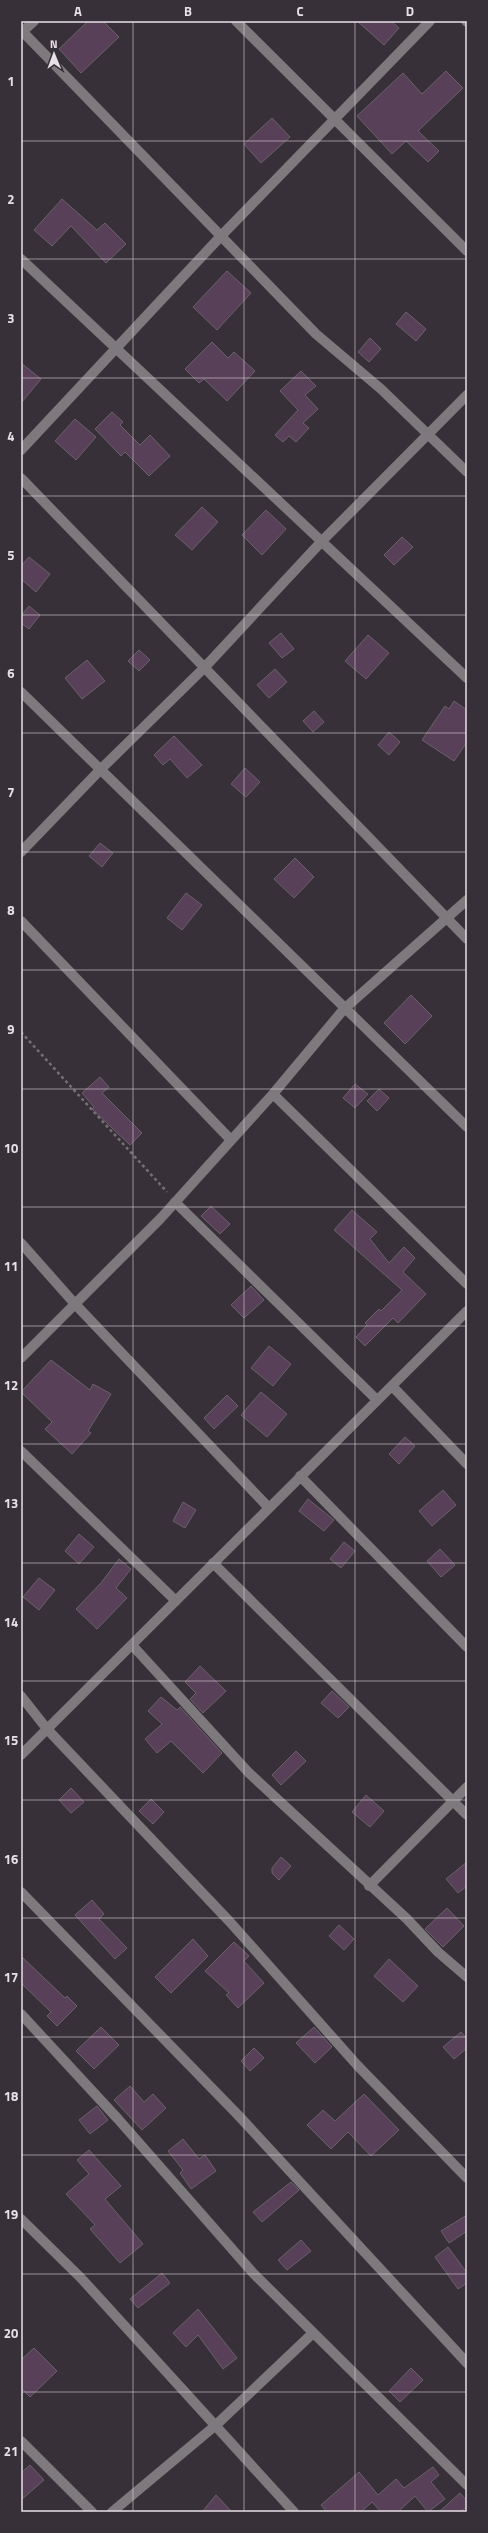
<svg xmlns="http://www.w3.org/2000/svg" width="488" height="2533" viewBox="0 0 488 2533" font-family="'Titillium Web',sans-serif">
<rect width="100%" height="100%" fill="#383038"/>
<!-- building -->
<path fill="#574058" stroke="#6a616a" d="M88,21H103L119,37L81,73L59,49Z
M357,21H391L399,28L384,45Z
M446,71L463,88L418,131L439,151L428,162L406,141L392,154L357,116L403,73L422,94Z
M272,118L290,137L261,163L244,144Z
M62,199L97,230L105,223L126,244L106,263L71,226L52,246L34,230Z
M227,271L251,293L217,330L193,307Z
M406,312L426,329L416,341L396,324Z
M370,338L381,349L369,362L358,352Z
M212,342L228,358L234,352L255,371L227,401L204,379L199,383L185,369Z
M21,363L41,379L21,403Z
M301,371L316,386L305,395L318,409L303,423L309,428L296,442L289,436L283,442L275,435L298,410L280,391Z
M112,412L123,422L120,425L140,445L150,435L170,456L149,476L125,452L121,456L95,429Z
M75,419L96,437L76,460L55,441Z
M202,507L218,522L192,550L175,535Z
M266,510L286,529L262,555L242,535Z
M402,537L413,547L394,565L384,555Z
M29,557L50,574L36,592L21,579V566Z
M29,606L40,615L29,629L21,623V616Z
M281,633L294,649L282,658L269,643Z
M368,635L389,653L366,679L345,661Z
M139,650L150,660L139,671L128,661Z
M87,660L105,681L82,699L65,678Z
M275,669L287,682L269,698L257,685Z
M454,701L467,710V742L454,761L422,740L445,706L449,709Z
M314,711L324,722L313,732L303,721Z
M389,732L400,742L389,755L378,745Z
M174,736L202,765L187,778L170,759L163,765L154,755Z
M245,768L260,782L246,797L231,784Z
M100,843L113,853L102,867L89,856Z
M295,858L314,877L294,898L274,879Z
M186,893L202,905L182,930L167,918Z
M411,995L432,1016L405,1044L384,1023Z
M100,1077L109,1087L102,1093L142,1133L130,1145L92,1109L94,1107L82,1093Z
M355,1084L368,1094L355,1108L343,1098Z
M379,1089L389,1098L377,1111L367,1101Z
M211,1206L230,1224L220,1234L201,1216Z
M352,1210L377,1232L370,1239L389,1263L404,1247L415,1258L403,1272L426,1294L398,1323L393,1318L365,1346L356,1337L367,1325L365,1323L379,1309L381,1311L402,1290L334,1230Z
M251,1286L264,1300L244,1318L231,1305Z
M269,1346L291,1364L273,1386L251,1368Z
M51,1360L90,1390L93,1384L111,1394L88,1431L91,1433L72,1454L45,1429L52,1422L21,1392Z
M261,1392L287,1414L267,1437L241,1415Z
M227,1395L238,1406L214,1429L204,1418Z
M405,1437L415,1446L399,1464L389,1454Z
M443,1490L456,1505L432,1526L419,1511Z
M308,1499L334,1520L324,1531L299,1511Z
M183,1502L196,1510L185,1528L173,1521Z
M79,1534L94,1547L79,1564L65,1551Z
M344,1542L355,1551L341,1568L330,1559Z
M440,1549L455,1565L441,1577L427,1561Z
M119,1559L131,1569L116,1588L127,1598L97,1629L76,1609L101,1583Z
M39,1578L55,1590L39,1610L23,1597Z
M200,1666L226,1691L203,1713L190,1699L196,1693L185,1682Z
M332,1691L349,1707L338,1718L321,1703Z
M161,1697L177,1710L180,1707L222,1753L203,1773L171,1741L157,1753L145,1739L162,1724L148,1711Z
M296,1751L306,1761L281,1785L272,1775Z
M71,1788L84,1802L71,1813L59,1800Z
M366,1795L384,1811L370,1827L352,1812Z
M151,1799L164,1812L153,1824L139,1811Z
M281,1857L291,1866L279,1880L272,1873V1868Z
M467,1862V1886L458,1893L446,1879Z
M92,1900L104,1914L99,1919L127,1948L115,1959L75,1915Z
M447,1908L464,1926L443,1947L425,1929Z
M339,1925L354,1939L344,1950L329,1936Z
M193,1939L208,1956L171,1993L155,1977Z
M234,1942L249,1956L244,1961L264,1983L238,2008L226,1995L229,1993L205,1971Z
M21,1956L65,1998L67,1996L77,2006L57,2026L47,2016L51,2012L21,1983Z
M389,1959L418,1986L403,2002L374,1976Z
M101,2027L119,2045L94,2069L76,2051Z
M314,2027L332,2047L315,2063L296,2043Z
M461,2032L467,2039V2048L454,2059L443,2047Z
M254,2048L264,2058L250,2071L241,2061Z
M130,2086L144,2102L153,2094L166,2108L142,2130L114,2100Z
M364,2094L399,2130L371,2156L348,2132L331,2149L307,2125L323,2110L335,2121Z
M97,2106L108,2120L90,2134L79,2120Z
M183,2139L199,2159L205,2155L216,2171L191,2189L180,2173L183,2170L168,2151Z
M89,2150L121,2186L105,2199L143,2244L120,2263L90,2229L95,2225L66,2194L89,2174L77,2160Z
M291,2182L299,2190L262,2222L253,2212Z
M467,2215V2231L449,2243L441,2231Z
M301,2240L311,2251L287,2270L278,2260Z
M448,2247L467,2273V2283L458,2289L435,2257Z
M162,2273L170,2283L138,2308L130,2299Z
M198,2309L237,2358L223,2369L198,2335L186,2347L173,2333Z
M34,2348L57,2371L30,2397L21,2388V2360Z
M411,2368L423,2380L400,2402L389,2391Z
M30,2465L44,2480L21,2500V2473Z
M433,2467L439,2475L431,2482L445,2499L428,2512L415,2496L398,2512H381L372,2502L361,2512H327L321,2505L359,2472L378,2495L396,2479L404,2488Z
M460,2493L467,2501V2506L461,2512H439Z
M216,2495L232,2512H202Z"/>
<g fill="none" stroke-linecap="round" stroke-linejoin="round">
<!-- path -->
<path stroke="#766f76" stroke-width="2.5" stroke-dasharray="3 3" stroke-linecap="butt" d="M21,1032L167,1192"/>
<!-- minor -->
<path stroke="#7d797d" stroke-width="10" d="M236,21L467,251
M466,21L467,22
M21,30L316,334L381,389L467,472
M21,33L34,21
M21,259L467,678
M21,450L221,236L430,21
M21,478L467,939
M21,692L467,1127
M21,852L101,769L204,668L322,541L467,395
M21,921L230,1139
M273,1094L467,1284
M175,1202L377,1400
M21,1243L75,1304L269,1508
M21,1358L161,1218L273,1094L344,1009L467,900
M392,1386L467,1464
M21,1451L176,1601
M300,1476L467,1647
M213,1563L467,1815
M132,1645L249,1773L407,1919L438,1952L467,1977
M21,1696L47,1729L230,1922L357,2065L467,2178
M21,1755L467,1311
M369,1886L467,1787
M21,1892L238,2115L467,2363
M21,2014L118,2119L253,2273L467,2485
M21,2219L81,2278L294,2512
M21,2441L92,2512
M112,2512L216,2425L312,2334"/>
</g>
<!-- grid -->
<path fill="none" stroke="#e6e1e6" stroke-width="1" stroke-opacity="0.55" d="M133,21V2512M244,21V2512M355,21V2512M21,141H467M21,259H467M21,378H467M21,496H467M21,615H467M21,733H467M21,852H467M21,970H467M21,1089H467M21,1207H467M21,1326H467M21,1444H467M21,1563H467M21,1681H467M21,1800H467M21,1918H467M21,2037H467M21,2155H467M21,2274H467M21,2392H467"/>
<!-- border -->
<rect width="488" height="2533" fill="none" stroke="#383038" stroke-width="44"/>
<!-- north arrow -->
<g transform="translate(54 54) rotate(359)" stroke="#383038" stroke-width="3" paint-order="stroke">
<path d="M0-3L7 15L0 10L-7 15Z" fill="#e6e1e6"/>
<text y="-6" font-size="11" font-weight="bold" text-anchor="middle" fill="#e6e1e6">N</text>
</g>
<rect x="22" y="22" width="444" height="2489" fill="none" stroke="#e6e1e6" stroke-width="1.5"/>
<g font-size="13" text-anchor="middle" font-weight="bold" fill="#e6e1e6">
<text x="78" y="16">A</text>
<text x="188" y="16">B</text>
<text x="300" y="16">C</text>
<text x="410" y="16">D</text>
<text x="11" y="86">1</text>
<text x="11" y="204">2</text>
<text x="11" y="323">3</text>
<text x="11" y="441">4</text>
<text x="11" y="560">5</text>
<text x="11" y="678">6</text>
<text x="11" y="797">7</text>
<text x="11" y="915">8</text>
<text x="11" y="1034">9</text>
<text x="11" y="1153">10</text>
<text x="11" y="1271">11</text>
<text x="11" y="1390">12</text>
<text x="11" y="1508">13</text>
<text x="11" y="1627">14</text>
<text x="11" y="1745">15</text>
<text x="11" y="1864">16</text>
<text x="11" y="1982">17</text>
<text x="11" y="2101">18</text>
<text x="11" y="2219">19</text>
<text x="11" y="2338">20</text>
<text x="11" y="2456">21</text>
</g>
</svg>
